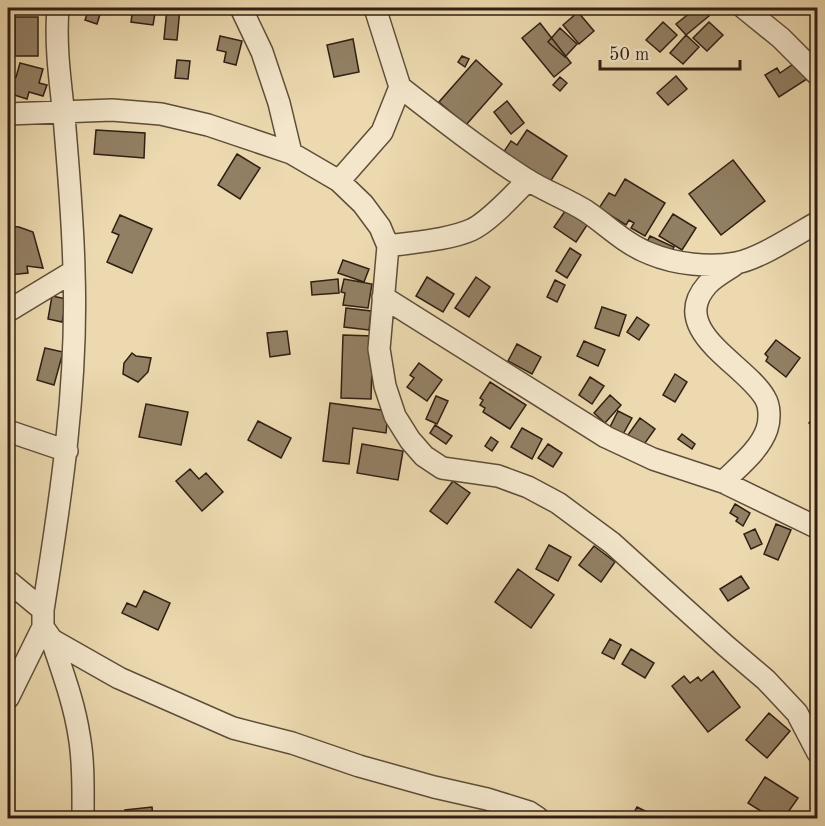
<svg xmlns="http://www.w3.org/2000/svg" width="825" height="826" viewBox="0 0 825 826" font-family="'Old Standard TT',serif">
<rect width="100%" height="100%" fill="#ecd9af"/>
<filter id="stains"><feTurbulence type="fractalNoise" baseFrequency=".00333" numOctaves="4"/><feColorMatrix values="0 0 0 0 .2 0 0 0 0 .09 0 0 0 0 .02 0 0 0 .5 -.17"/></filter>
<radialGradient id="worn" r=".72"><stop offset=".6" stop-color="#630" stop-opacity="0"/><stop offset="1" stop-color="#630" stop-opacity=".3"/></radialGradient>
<!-- building -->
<path fill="#928064" stroke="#301f13" stroke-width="1.5" d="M89,8H102L97,24L85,20Z
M133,8H156L153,25L131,22Z
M167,8H180L177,40L164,39Z
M696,8H702L709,16L686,35L676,24Z
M578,12L594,31L579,44L563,25Z
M15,17H38V56H15Z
M663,22L677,35L660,52L646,40Z
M709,22L723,35L707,51L693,38Z
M540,23L571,63L554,77L522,38Z
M560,28L577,44L565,57L548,42Z
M686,35L699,47L683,64L670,53Z
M220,36L242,41L236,65L224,62L226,52L217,50Z
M353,39L359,72L334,77L327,45Z
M462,56L469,59L465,67L458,62Z
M177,60L190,61L188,79L175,78Z
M476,60L502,84L466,125L439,102Z
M799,60L810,77L779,97L765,75L777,68L780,73Z
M20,63L43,69L39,83L47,85L43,96L29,92L27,99L11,94L12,90L8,88V75L16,77Z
M676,76L687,89L668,105L657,93Z
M560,77L567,83L560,91L553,85Z
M507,101L524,123L511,134L494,112Z
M96,130L145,133L144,158L94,154Z
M527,130L567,156L548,185L501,156L511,141L517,145Z
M237,154L260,168L240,199L218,185Z
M733,160L765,201L721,235L689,194Z
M625,179L665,203L645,236L631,228L634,223L629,220L626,225L599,208L609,193L615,196Z
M570,204L591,219L576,242L554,227Z
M673,214L696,228L682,250L659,236Z
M120,215L152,229L132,273L107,262L119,235L112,232Z
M8,226L19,227L33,232L43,268L27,266L28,273L8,275Z
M650,236L674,247L668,259L644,248Z
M570,248L581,255L567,278L556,271Z
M343,260L369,269L364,282L338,273Z
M427,277L454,294L443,312L416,296Z
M476,277L490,287L469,317L455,308Z
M338,279L339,293L312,295L311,282Z
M344,279L372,284L368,308L343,305L345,293L341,292Z
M555,280L565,285L557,302L547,297Z
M52,296L67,299L62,322L48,319Z
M602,307L626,315L619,336L595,328Z
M346,308L371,311L369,330L344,327Z
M637,317L649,325L639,340L627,332Z
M287,331L290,354L270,357L267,333Z
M343,335L373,336L371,399L341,398Z
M776,340L800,358L786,377L766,361L768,357L765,354Z
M584,341L605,350L598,366L577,356Z
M517,344L541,357L532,374L508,361Z
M45,348L63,352L54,385L37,380Z
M132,353L136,356L151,358L148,372L138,382L123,374L124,363Z
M419,363L442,380L427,401L407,387L414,378L410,375Z
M675,374L687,382L675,402L663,395Z
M590,377L604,386L592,404L579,395Z
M490,382L526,405L510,429L483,412L485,408L480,405L483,400L480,398Z
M610,395L621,405L605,423L594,413Z
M436,396L448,401L437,424L426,419Z
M330,403L388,411L386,433L353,428L349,464L323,461Z
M146,404L188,412L181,445L139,437Z
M818,407V437L814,433L817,430L809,423L816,416L812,413Z
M618,411L632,418L622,436L609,429Z
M640,418L655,429L640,450L625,439Z
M258,421L291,438L281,458L248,440Z
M435,425L452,436L446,444L430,433Z
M522,428L542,439L532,459L511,447Z
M682,434L695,444L692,449L678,439Z
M491,437L498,442L492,451L485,446Z
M362,444L403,451L398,480L357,473Z
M548,444L562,453L553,467L538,458Z
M190,469L199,479L206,473L223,492L202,511L176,481Z
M453,481L470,493L447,524L430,511Z
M735,504L750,513L743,526L736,521L738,518L730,513Z
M776,524L791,530L778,560L764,554Z
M755,529L762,544L751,549L744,534Z
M549,545L571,557L558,581L536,569Z
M594,546L615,562L601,582L579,565Z
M518,569L554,595L531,628L495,602Z
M741,576L749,588L728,601L720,589Z
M144,591L170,603L158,630L122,613L127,603L136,607Z
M610,639L621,645L614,659L602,653Z
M631,649L654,663L645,678L622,664Z
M713,671L740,707L708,732L672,686L684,676L690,683L698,677L701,681Z
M769,713L790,731L767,758L746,740Z
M765,777L798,798L784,818H772L748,803Z
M152,807L153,818H126L125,810Z
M637,807L659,818H631Z"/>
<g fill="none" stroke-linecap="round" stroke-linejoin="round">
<defs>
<path id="minor" d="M58,8C55,44 60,80 64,116C68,167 73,219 74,271C78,385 61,497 43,610V627L52,640L119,678L233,728L292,743L359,766L434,787L487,799L529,812L538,818
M241,8L262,52L279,103L291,153
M744,8L781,38L818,75
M400,87C441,119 482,151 526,179C545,191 567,199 586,211C607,225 626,245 651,254C675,264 710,268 736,263C759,259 797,234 818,222
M8,114L112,110L161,114L208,125L291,153L339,181L363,204L380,227L388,246L379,349L385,386L395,416L410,440L424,456L442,468L498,476L528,487L558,503L612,543L726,646L766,680L797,713L818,753
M339,181L382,132L400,87L375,8
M388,246C414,242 448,240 471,230C489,222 514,194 528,180
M383,297L606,437L653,459L723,482L818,528
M8,311L74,271
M8,431L67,451
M723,482C738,467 760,450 767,429C770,420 770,406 765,398C746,364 667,331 707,285C715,276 728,270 737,263
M8,581L43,610
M52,640C62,671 74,702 79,735C84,762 83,791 83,818
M8,698L43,627"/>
</defs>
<!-- minor casing -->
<use href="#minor" stroke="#5f4e3a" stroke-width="24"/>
<!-- minor -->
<use href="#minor" stroke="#f3e6cb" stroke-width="21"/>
</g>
<!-- margin -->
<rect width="825" height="826" fill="none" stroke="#ecd9af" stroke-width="30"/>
<rect x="9" y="9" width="807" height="808" fill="none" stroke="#301f13" stroke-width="3"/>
<rect x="15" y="15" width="795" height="796" fill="none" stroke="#301f13" stroke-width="1.5"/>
<!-- scale -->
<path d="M600 60v9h140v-9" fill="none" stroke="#301f13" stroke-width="3"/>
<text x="609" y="60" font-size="18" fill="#301f13" stroke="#f3e6cb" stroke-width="4.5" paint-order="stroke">50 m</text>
<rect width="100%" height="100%" filter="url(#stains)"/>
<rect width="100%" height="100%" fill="url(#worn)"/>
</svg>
